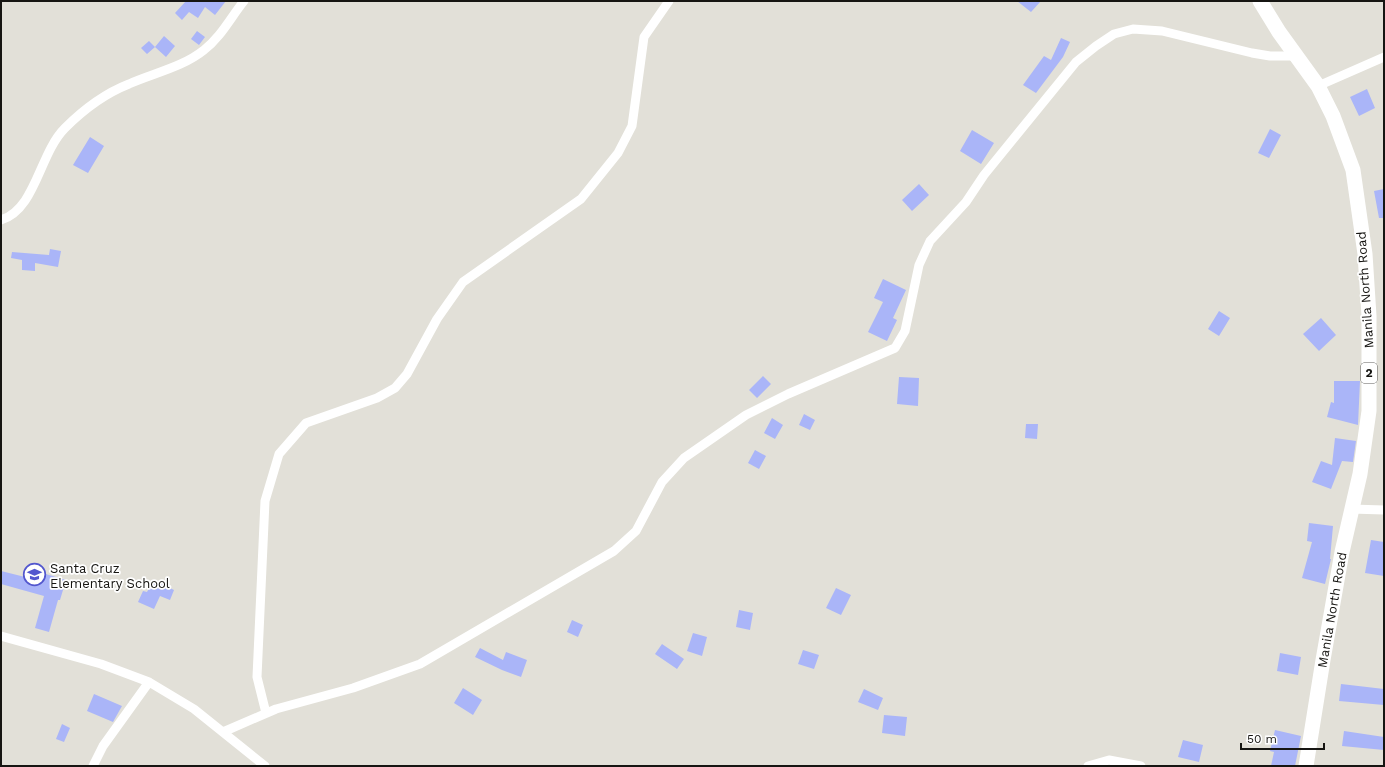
<svg xmlns="http://www.w3.org/2000/svg" width="1385" height="767" viewBox="0 0 1385 767" font-family="'Work Sans',sans-serif">
<rect width="100%" height="100%" fill="#e2e0d8"/>
<!-- building -->
<path fill="#aab5f8" d="M186,1H226L215,15L205,7L198,18L189,12L182,20L175,13Z
M1017,1H1041L1031,12Z
M197,31L205,37L199,45L191,39Z
M164,36L175,46L166,57L155,47Z
M1061,38L1070,42L1063,57L1036,93L1023,85L1044,56L1051,60Z
M149,41L155,47L147,54L141,48Z
M1367,89L1375,108L1359,116L1350,97Z
M1270,129L1281,135L1269,158L1258,153Z
M972,130L994,143L981,164L960,151Z
M90,137L104,146L88,173L73,165Z
M919,184L929,195L912,211L902,200Z
M1384,189V218H1379L1374,191Z
M50,249L61,251L58,267L35,263V271L22,270V260L11,258L12,252L49,255Z
M883,279L906,290L893,318L897,320L887,341L868,332L883,302L874,298Z
M1219,311L1230,318L1219,336L1208,329Z
M1321,318L1336,335L1319,351L1303,334Z
M763,376L771,384L757,398L749,390Z
M899,377L919,378L918,406L897,404Z
M1334,381H1360L1358,425L1327,417L1331,402L1334,403Z
M804,414L815,420L810,430L799,425Z
M772,418L783,425L775,439L764,433Z
M1026,424H1038L1037,439L1025,438Z
M1335,438L1356,441L1353,462L1342,461L1331,489L1312,482L1321,461L1332,465Z
M755,450L766,456L759,469L748,463Z
M1309,523L1333,526L1330,559H1331L1325,584L1302,578L1312,542L1307,541Z
M1371,540L1384,542V576L1365,573Z
M1,571L37,580L39,572L66,580L60,600H58L49,632L35,628L44,596L1,584Z
M153,580L174,590L170,600L160,596L154,609L138,602L143,591L147,592Z
M836,588L851,595L841,615L826,608Z
M739,610L753,613L750,630L736,627Z
M572,620L583,625L578,637L567,632Z
M693,633L707,637L702,656L687,651Z
M662,644L684,659L677,669L655,654Z
M480,648L503,660L506,652L527,660L521,677L502,670L475,657Z
M803,650L819,655L814,669L798,664Z
M1280,653L1301,657L1298,675L1277,671Z
M1341,684L1384,689V705L1339,701Z
M463,688L482,700L473,715L454,703Z
M864,689L883,698L878,710L858,702Z
M94,694L122,706L113,722L87,711Z
M884,715L907,717L905,736L882,733Z
M62,724L70,728L64,742L56,739Z
M1275,730L1301,736L1295,766H1271L1274,752L1270,751Z
M1344,731L1384,737V750L1342,746Z
M1183,740L1203,745L1199,762L1178,757Z"/>
<g fill="none" stroke-linecap="round" stroke-linejoin="round">
<!-- minor -->
<path stroke="#fff" stroke-width="9" d="M1318,86L1384,57
M1,220C36,209 39,154 65,128C83,110 106,93 129,84C154,73 183,67 204,50C221,37 231,17 244,1
M1351,509L1384,510
M1,636L101,664L149,682L194,709L265,766
M266,713L257,677L265,501L279,454L306,423L377,398L395,388L407,374L437,319L463,282L581,199L618,153L632,126L644,37L669,1
M223,732L276,709L353,688L420,664L614,551L636,531L662,482L684,458L746,415L788,394L895,348L905,331L919,265L930,241L966,202L984,175L1076,62L1096,46L1114,34L1133,29L1162,31L1252,53L1270,56H1296
M93,766L103,746L149,682
M1088,766L1109,760L1141,766"/>
<!-- trunk -->
<path stroke="#fff" stroke-width="15" d="M1260,1L1279,32L1318,86L1333,116L1353,170L1365,254L1369,316V411L1360,474L1342,552L1323,660L1306,766"/>
</g>
<!-- icons -->
<defs>
<symbol id="school-ring" viewBox="-11 -11 22 22"><circle r="9.5" fill="#fff" stroke="#5357ce" stroke-width="1.5"/><path d="M0-5L7-2L0 1L-7-2ZM-4 1L0 2.5L4 1V4Q0 6-4 4Z" fill="#5357ce"/></symbol>
</defs>
<g fill-rule="evenodd">
<use href="#school-ring" x="22" y="562" width="25" height="25"/>
</g>
<g text-anchor="middle" dominant-baseline="central" stroke-width="3.5" stroke-linejoin="round" paint-order="stroke">
<!-- shield labels -->
<rect fill="#fff" stroke="#5c5b59" stroke-width="1" x="1361" y="363" width="16" height="20" rx="3"/>
<g font-size="12" font-weight="bold" fill="#161512">
<text x="1369" y="373">2</text>
</g>
<!-- street labels -->
<g font-size="13" fill="#161512" stroke="#fff">
<text transform="translate(1365 290) rotate(-94)">Manila North Road</text>
<text transform="translate(1332 610) rotate(-80)">Manila North Road</text>
</g>
<!-- poi labels -->
<g font-size="13" fill="#161512" stroke="#fff" text-anchor="start">
<text x="50" y="568">Santa Cruz<tspan x="50" dy="15">Elementary School</tspan></text>
</g>
</g>
<!-- border -->
<rect width="1385" height="767" fill="none" stroke="#161512" stroke-width="4"/>
<!-- scale -->
<path d="M1241 743v6h83v-6" fill="none" stroke="#161512" stroke-width="2"/>
<text x="1247" y="743" font-size="12" fill="#161512" stroke="#ffffff" stroke-width="3" paint-order="stroke">50 m</text>
</svg>
